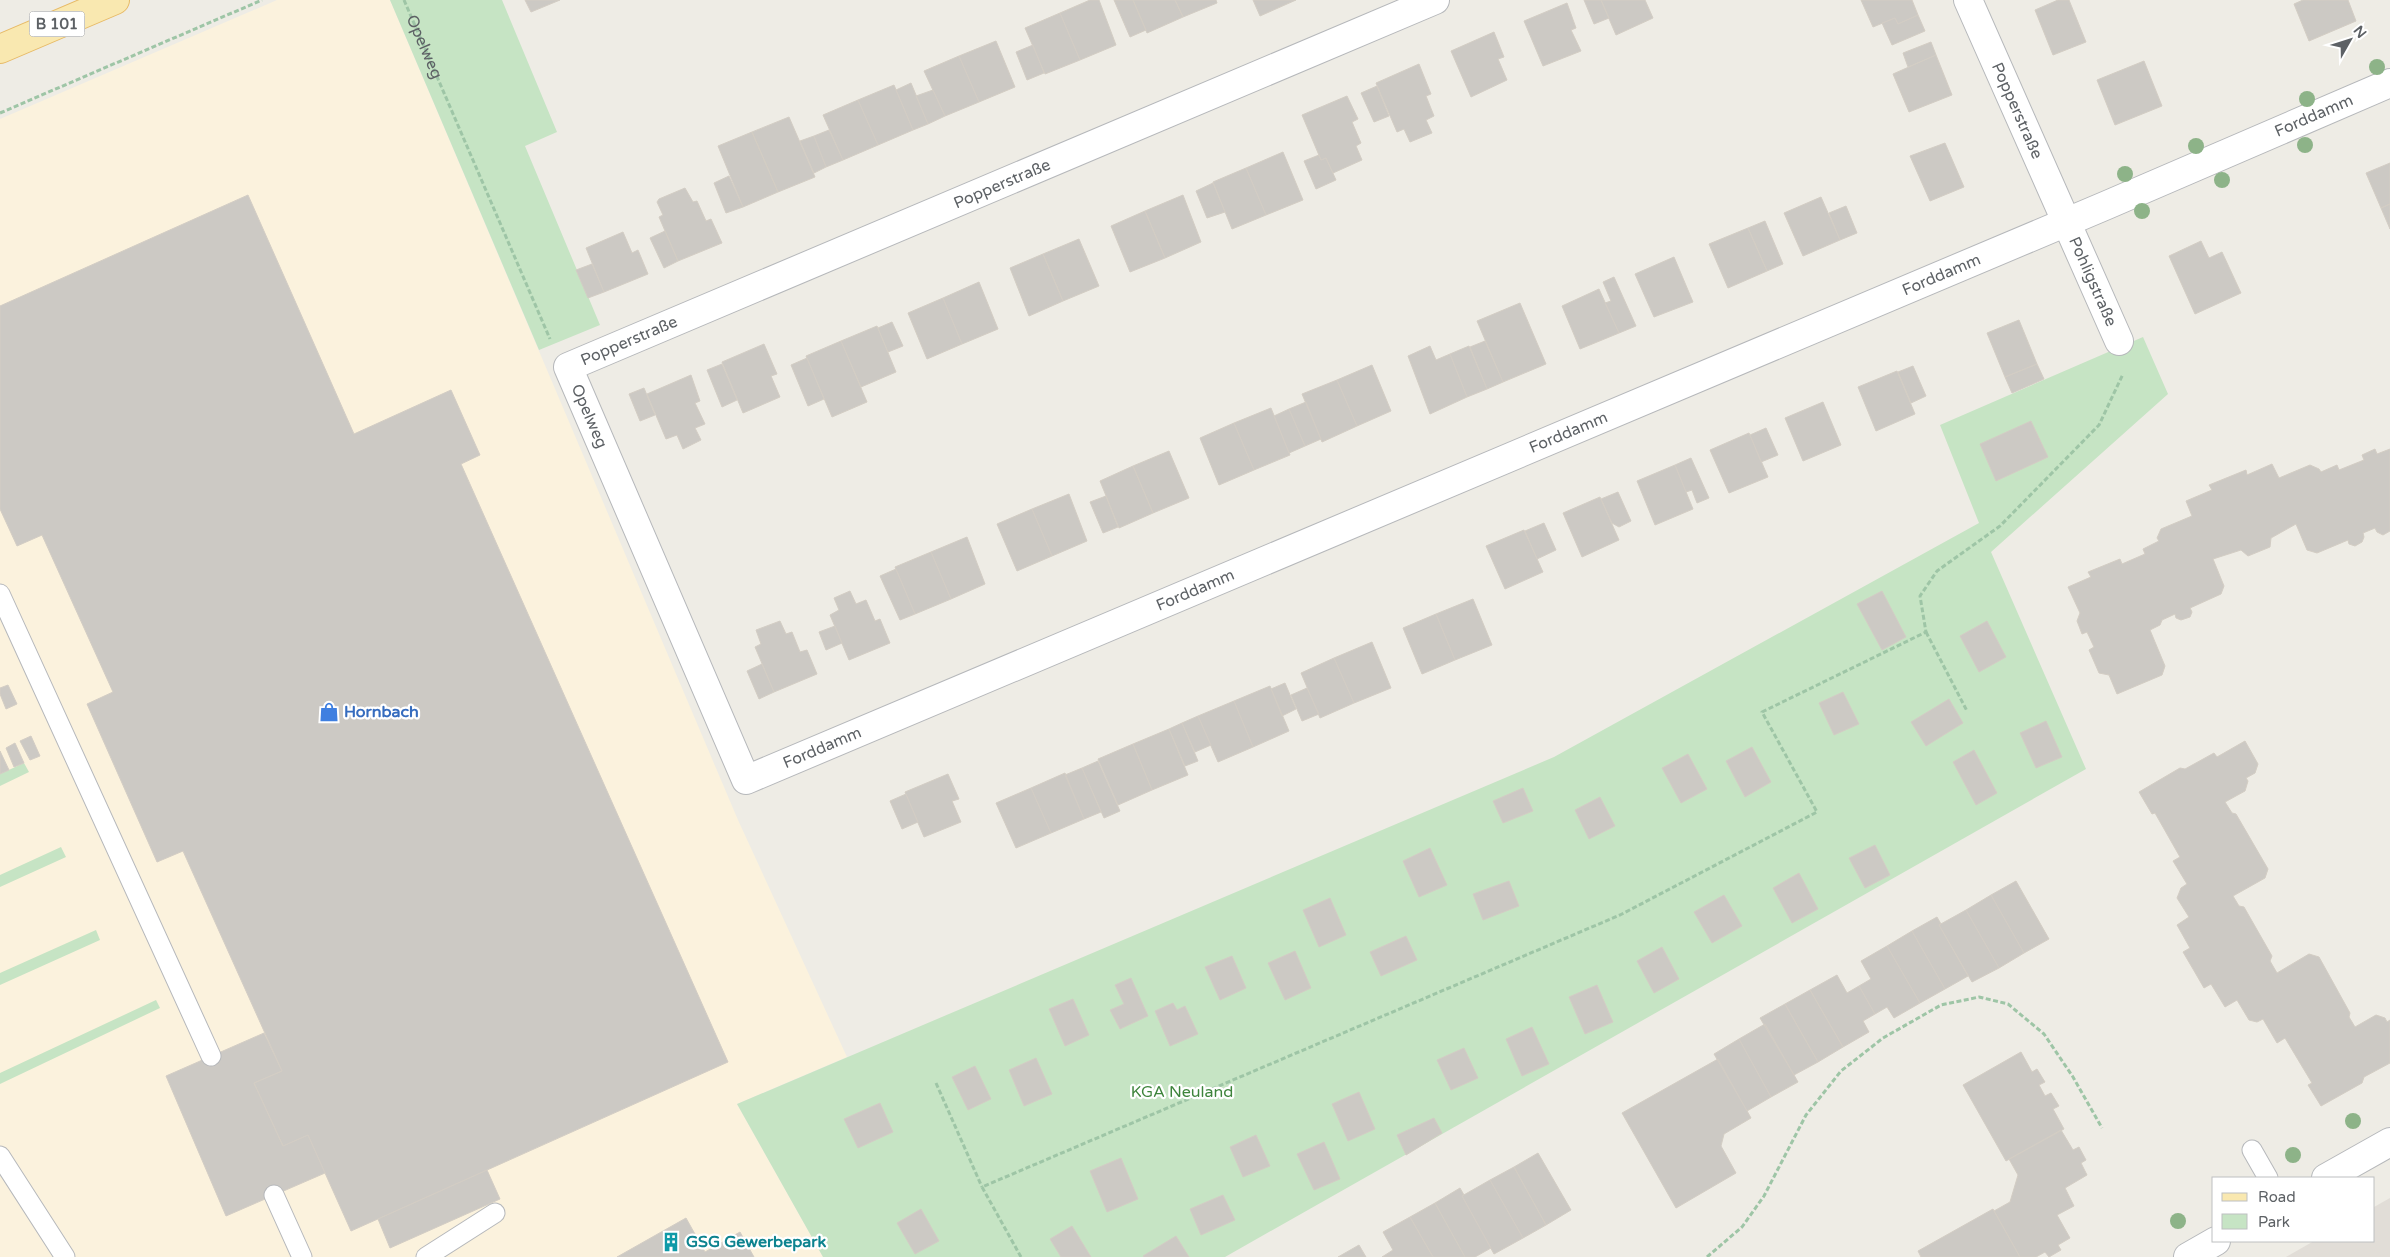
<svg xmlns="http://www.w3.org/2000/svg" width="2390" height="1257" viewBox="0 0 2390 1257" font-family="'Varela Round',sans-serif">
<rect width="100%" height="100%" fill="#eeece5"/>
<!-- commercial -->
<path fill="#fbf2dd" d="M277,0H390L738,820L847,1057L737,1104L823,1257H0V119Z"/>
<!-- education -->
<path fill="#e1ddd7" d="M2390,1198V1257H2286L2314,1241H2374V1207Z"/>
<!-- green -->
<path fill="#c6e4c4" d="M390,0H502L557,132L525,146L600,325L539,350Z
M2143,337L2168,394L1991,552L2086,769L1225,1257H823L737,1104L1554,757L1979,523L1940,425Z
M24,763L29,772L0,786V774Z
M61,847L66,857L0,887V875Z
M96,930L100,940L0,985V973Z
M156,1000L160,1008L0,1084V1073Z"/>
<!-- building -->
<path fill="#ccc9c4" stroke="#d3cdc4" d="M525,0H560L531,12Z
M1090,0H1099L1116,45L1080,60L1060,13Z
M1114,0H1133L1146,30L1130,37Z
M1133,0H1175L1183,17L1147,33Z
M1175,0H1216L1217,3L1183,17Z
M1253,0H1296L1260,16Z
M1584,0H1601L1609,18L1594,24Z
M1601,0H1645L1653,18L1616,35Z
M1861,0H1912L1918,15L1898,24L1895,18L1873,27Z
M2058,0H2069L2086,42L2053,55L2035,10Z
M2303,0H2348L2356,21L2309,41L2294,4Z
M1567,3L1576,28L1571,30L1581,51L1543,66L1524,21Z
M1060,13L1080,60L1045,74L1025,28Z
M1918,15L1925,31L1892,45L1882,23L1895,18L1898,24Z
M1494,32L1504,57L1498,59L1507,80L1471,97L1451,51Z
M996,41L1015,87L979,102L959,56Z
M1931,42L1936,55L1908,67L1903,53Z
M1033,45L1044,73L1027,80L1016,52Z
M1936,55L1952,95L1909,112L1893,74Z
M959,56L979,102L945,116L924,71Z
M2144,61L2162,106L2115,125L2097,80Z
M1419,64L1431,94L1426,96L1434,116L1426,120L1432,133L1410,142L1404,129L1397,132L1376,83Z
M911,83L928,124L913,130L896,90Z
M894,85L913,130L878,145L858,100Z
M1377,86L1389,116L1374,122L1361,93Z
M933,90L945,116L928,124L916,96Z
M1347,96L1358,119L1352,122L1361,143L1356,146L1362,160L1333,173L1326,158L1321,160L1302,115Z
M858,100L878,145L843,160L823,115Z
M789,117L815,177L778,192L752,132Z
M829,130L843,160L826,167L814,136Z
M752,132L778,192L743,207L718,146Z
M814,136L826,167L814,173L800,141Z
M1945,143L1964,187L1930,201L1910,156Z
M1283,152L1303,200L1266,215L1246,168Z
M1319,155L1321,160L1326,158L1336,180L1316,189L1304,161Z
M2390,163V204L2381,208L2366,173Z
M1246,168L1266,215L1232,229L1213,182Z
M729,176L743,207L726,213L714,183Z
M1213,183L1225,212L1207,218L1196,191Z
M685,188L693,202L697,201L706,221L711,219L722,243L678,261L659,217L663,215L657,202L659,199Z
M248,195L354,434L451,390L480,455L461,464L728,1062L351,1231L308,1135L283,1146L254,1083L282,1071L183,851L157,862L87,704L113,692L42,535L17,546L0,509V306Z
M1183,195L1201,242L1165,258L1145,211Z
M1821,197L1840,240L1803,256L1784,213Z
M2390,204V229L2381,208Z
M1846,206L1857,233L1840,240L1829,213Z
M1145,211L1165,258L1130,272L1111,226Z
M1765,221L1783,264L1767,271L1748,228Z
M1748,228L1767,271L1728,288L1709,244Z
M665,231L678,261L664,268L650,238Z
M623,232L632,253L638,250L648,274L604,292L586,248Z
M1079,239L1099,286L1063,301L1043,254Z
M2201,241L2209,258L2222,252L2241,293L2195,314L2169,256Z
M1043,254L1063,301L1029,316L1010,268Z
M1674,257L1693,302L1654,317L1635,274Z
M592,264L604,292L588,298L576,270Z
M1614,277L1636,326L1619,333L1605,303L1611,301L1603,282Z
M979,282L998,329L962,344L943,298Z
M1599,289L1619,333L1580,349L1562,306Z
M943,298L962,344L927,359L908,313Z
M1520,303L1546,364L1503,382L1477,321Z
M2019,320L2037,364L2005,377L1987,333Z
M892,322L903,346L888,352L878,328Z
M877,326L896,372L861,387L841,341Z
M841,341L867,402L832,417L806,356Z
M1485,341L1503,382L1487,389L1470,347Z
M764,344L777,374L771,376L780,397L743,413L722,362Z
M1430,346L1436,360L1450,354L1467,397L1430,414L1408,356Z
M1469,346L1487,389L1467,397L1450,354Z
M807,358L824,399L808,406L791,365Z
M722,364L737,400L722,407L707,370Z
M2037,364L2044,379L2012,393L2005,377Z
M1372,365L1391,411L1357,426L1337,380Z
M1913,366L1926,396L1911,403L1898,372Z
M1897,371L1915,414L1876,431L1858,387Z
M691,375L700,401L695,403L705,424L695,428L701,440L683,449L677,435L666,439L647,394Z
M1337,380L1357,426L1322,442L1302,394Z
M644,388L655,415L640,421L629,394Z
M1306,402L1321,439L1305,446L1289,409Z
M1823,402L1841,445L1803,461L1785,418Z
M1271,408L1290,455L1254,470L1234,423Z
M1289,409L1305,446L1289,453L1274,416Z
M2031,421L2048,457L1996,481L1980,444Z
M1234,423L1254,470L1219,485L1200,438Z
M1766,428L1778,455L1761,462L1750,435Z
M1749,433L1768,477L1729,493L1710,450Z
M2375,449L2377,454L2390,449V531L2383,535L2377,532L2375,528L2363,533L2364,537L2362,542L2355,546L2349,544L2348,540L2317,553L2307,550L2296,524L2271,538L2270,547L2248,556L2241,550L2213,559L2224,586L2221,594L2190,608L2192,612L2190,617L2181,620L2176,618L2175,614L2162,620L2160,625L2150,630L2165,666L2162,675L2117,694L2109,675L2099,673L2089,650L2094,647L2087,632L2082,634L2077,621L2080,613L2068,587L2091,577L2088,572L2120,559L2122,564L2145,554L2143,549L2159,541L2157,538L2161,529L2192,516L2186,501L2212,490L2209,485L2246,470L2247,475L2272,464L2279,478L2310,465L2319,469L2321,472L2337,465L2339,470L2364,460L2362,455Z
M1169,451L1189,498L1153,513L1133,466Z
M1691,458L1709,498L1697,503L1692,490L1686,492L1675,465Z
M1675,465L1693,509L1655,525L1637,481Z
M1133,466L1153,513L1119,528L1100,481Z
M1618,492L1631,521L1619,527L1612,523L1601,499Z
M1069,494L1087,541L1052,556L1032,509Z
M1106,496L1118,527L1103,533L1090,502Z
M1600,497L1619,540L1582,557L1563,513Z
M1032,509L1052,556L1017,571L997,524Z
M1544,523L1556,550L1537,559L1525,531Z
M1524,530L1543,572L1505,589L1486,546Z
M967,537L985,584L951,599L931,552Z
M931,552L951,599L915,614L895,567Z
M896,569L915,614L900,620L880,576Z
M850,591L856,604L866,600L875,621L880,619L890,643L849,660L830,615L839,610L834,598Z
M1882,591L1906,637L1882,650L1857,604Z
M1473,599L1492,645L1455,660L1436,614Z
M1436,614L1455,660L1422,674L1403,628Z
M780,621L786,634L792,632L800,652L807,650L817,674L774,692L755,647L761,644L756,630Z
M1987,621L2006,657L1979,672L1960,636Z
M835,626L842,643L826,650L819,632Z
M1372,642L1391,688L1354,703L1334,658Z
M1334,658L1354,703L1320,718L1301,673Z
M762,664L774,692L759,699L747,671Z
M1285,683L1296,709L1282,716L1271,689Z
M8,685L17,704L6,709L0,694V688Z
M1270,686L1289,731L1253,747L1234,701Z
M1307,688L1319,714L1302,721L1291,695Z
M1843,692L1859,724L1834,735L1819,703Z
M1949,699L1963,723L1926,746L1911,722Z
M1234,701L1253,747L1218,762L1198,716Z
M1198,716L1211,745L1195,752L1182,723Z
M2046,721L2062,757L2036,768L2020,733Z
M1182,723L1198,761L1185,766L1169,729Z
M1169,729L1188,775L1152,790L1133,744Z
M31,736L40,756L30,760L20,741Z
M2245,741L2258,764L2255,773L2246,778L2248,781L2245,791L2225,802L2232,813L2236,814L2268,869L2265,878L2233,896L2239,906L2244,907L2272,956L2270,961L2277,973L2309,954L2319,957L2350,1013L2349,1017L2355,1027L2376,1015L2385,1018L2387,1022L2390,1020V1063L2364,1077L2362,1083L2321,1106L2308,1085L2312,1083L2285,1038L2277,1043L2263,1019L2257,1022L2249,1020L2237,1000L2225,1007L2211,984L2204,988L2193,969L2183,952L2190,948L2177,925L2189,917L2177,898L2181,888L2187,884L2173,861L2180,857L2155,813L2152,814L2139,792L2180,768L2185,769L2214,753L2217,757Z
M15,743L24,763L14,767L6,748Z
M1133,744L1152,790L1118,805L1098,759Z
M1752,747L1771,782L1745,797L1726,761Z
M1974,750L1997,793L1976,805L1953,762Z
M0,751L9,770L0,774Z
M1688,754L1707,789L1681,803L1662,768Z
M1098,761L1120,811L1104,818L1082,768Z
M1082,768L1101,812L1084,819L1065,775Z
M1065,773L1084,819L1051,833L1031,788Z
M948,774L959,799L952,801L961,822L924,837L905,792Z
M1031,788L1051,833L1016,848L996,803Z
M1523,788L1533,811L1503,823L1493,801Z
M906,794L918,822L902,829L890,801Z
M1600,797L1615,826L1589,839L1575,810Z
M1875,845L1890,875L1865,888L1849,858Z
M1430,848L1447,885L1419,897L1403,861Z
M1799,873L1818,909L1792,923L1773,888Z
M1509,881L1519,906L1483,920L1473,894Z
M2016,881L2049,939L2024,953L1991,895Z
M1724,895L1742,926L1712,943L1694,912Z
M1991,895L2024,953L1999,968L1966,910Z
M1330,898L1346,935L1319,947L1303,910Z
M1966,910L1999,968L1972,982L1939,925Z
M1937,917L1941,924L1939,925L1968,976L1945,989L1912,931Z
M1912,931L1945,989L1920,1003L1887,946Z
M1406,936L1417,960L1381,976L1370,952Z
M1887,946L1920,1003L1894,1018L1887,1007L1875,1014L1859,986L1871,979L1861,961Z
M1662,947L1679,979L1654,993L1637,961Z
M1295,951L1311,988L1285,1000L1268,963Z
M1232,956L1246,988L1220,1000L1205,967Z
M1837,975L1847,993L1859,986L1875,1014L1863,1021L1869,1032L1843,1047L1810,990Z
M1131,978L1148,1016L1120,1029L1110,1010L1124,1004L1115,985Z
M1597,985L1613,1022L1585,1034L1569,997Z
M1810,990L1843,1047L1818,1062L1785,1004Z
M1073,999L1089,1035L1065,1046L1049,1009Z
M1173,1003L1177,1010L1185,1006L1198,1034L1170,1046L1155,1011Z
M1785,1004L1818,1062L1794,1075L1760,1018Z
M1765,1024L1798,1082L1771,1097L1739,1039Z
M1532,1027L1549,1064L1522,1076L1506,1039Z
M264,1033L282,1071L254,1083L283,1146L308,1135L325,1173L226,1216L166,1076Z
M1739,1039L1771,1097L1747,1111L1714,1054Z
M1464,1048L1478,1078L1451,1090L1437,1060Z
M2021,1052L2032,1072L2037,1069L2045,1082L2039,1085L2045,1096L2051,1093L2059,1106L2053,1109L2064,1129L2006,1161L1963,1085Z
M1036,1058L1052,1094L1024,1106L1009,1070Z
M1718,1059L1751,1118L1724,1134L1721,1146L1736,1173L1676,1208L1622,1113Z
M975,1066L991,1099L968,1110L952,1077Z
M1359,1092L1375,1129L1348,1141L1332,1104Z
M880,1103L893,1132L858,1148L844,1119Z
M1434,1118L1442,1133L1406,1155L1397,1135Z
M2061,1130L2073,1150L2079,1147L2086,1160L2081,1163L2087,1175L2065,1188L2074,1206L2057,1215L2070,1238L2058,1245L2061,1250L2049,1257L2045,1252L2036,1257H2020L1994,1211L2010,1202L2018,1175L2009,1159Z
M1256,1135L1270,1166L1243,1177L1230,1147Z
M1324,1142L1340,1179L1314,1190L1297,1154Z
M1538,1153L1571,1210L1546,1225L1514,1167Z
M1121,1158L1138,1199L1107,1212L1090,1171Z
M1514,1167L1546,1225L1523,1238L1490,1180Z
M487,1170L500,1199L390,1248L378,1219Z
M1490,1180L1523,1238L1494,1254L1462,1196Z
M1460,1188L1464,1195L1462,1196L1491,1248L1475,1257H1465L1435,1203Z
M1223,1195L1235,1220L1201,1235L1190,1209Z
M1435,1203L1465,1257H1433L1410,1217Z
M921,1209L939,1241L915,1254L897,1223Z
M1993,1209L2020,1257H1921L1918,1251Z
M1410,1217L1433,1257H1382L1393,1250L1383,1232Z
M686,1218L705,1252L740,1232L754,1257H617Z
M1072,1226L1091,1257H1061L1050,1239Z
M1176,1236L1189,1257H1144L1143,1256Z
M1359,1245L1366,1257H1338Z"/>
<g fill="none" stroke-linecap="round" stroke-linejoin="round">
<defs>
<path id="service" d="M0,594L211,1056
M2252,1150L2268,1178
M0,1156L65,1257
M274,1195L302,1257
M426,1257L495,1213"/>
<g id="minor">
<path id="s2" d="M1435,0L568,367L746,780L2107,205L2390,83"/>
<path id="s3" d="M1968,0L2119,341"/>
<path d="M2326,1178L2390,1142"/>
<path d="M2188,1257L2216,1241"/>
</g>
<path id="primary" d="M0,49L115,0"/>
</defs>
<!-- service casing -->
<use href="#service" stroke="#b6b8bb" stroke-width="21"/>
<!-- minor casing -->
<use href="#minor" stroke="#b6b8bb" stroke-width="30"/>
<!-- primary casing -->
<use href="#primary" stroke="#e7ba66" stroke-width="30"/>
<!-- path -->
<g stroke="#9ec5a6" stroke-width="3" stroke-dasharray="5 2.5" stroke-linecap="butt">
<path id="s1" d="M404,0L550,339"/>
<path d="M0,113L262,0"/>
<path d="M1926,632L1967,711"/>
<path d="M936,1083L982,1187"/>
<path d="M1021,1257L982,1187L1620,915L1817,812L1762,712L1926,632L1920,596L1937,571L2000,526L2099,425L2123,374"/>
<path d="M1707,1257L1742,1227L1764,1196L1806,1115L1841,1071L1883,1038L1941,1005L1979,997L2008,1004L2044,1034L2073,1077L2102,1128"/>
</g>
<!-- service -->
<use href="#service" stroke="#fff" stroke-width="19"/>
<!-- minor -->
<use href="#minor" stroke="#fff" stroke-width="28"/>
<!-- primary -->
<use href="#primary" stroke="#f9e8b0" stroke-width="28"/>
</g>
<!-- trees -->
<g fill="#8db388">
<circle cx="2377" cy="67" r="8"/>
<circle cx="2307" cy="99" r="8"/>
<circle cx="2305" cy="145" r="8"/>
<circle cx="2196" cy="146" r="8"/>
<circle cx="2125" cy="174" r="8"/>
<circle cx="2222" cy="180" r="8"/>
<circle cx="2142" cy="211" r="8"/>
<circle cx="2353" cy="1121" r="8"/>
<circle cx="2293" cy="1155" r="8"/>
<circle cx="2178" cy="1221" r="8"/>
</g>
<!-- icons -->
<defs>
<symbol id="shop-bare" viewBox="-9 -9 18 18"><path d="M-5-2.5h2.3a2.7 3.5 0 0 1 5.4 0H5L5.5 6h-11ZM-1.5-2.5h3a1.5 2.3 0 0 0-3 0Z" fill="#3f7fe0" stroke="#fff" stroke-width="2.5" paint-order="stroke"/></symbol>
<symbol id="building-bare" viewBox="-9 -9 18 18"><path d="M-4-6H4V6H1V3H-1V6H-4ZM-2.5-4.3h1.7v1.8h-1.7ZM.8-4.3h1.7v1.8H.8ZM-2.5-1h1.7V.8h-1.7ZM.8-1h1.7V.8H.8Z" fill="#0f9aa8" stroke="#fff" stroke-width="2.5" paint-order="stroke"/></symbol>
</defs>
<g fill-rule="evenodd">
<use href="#shop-bare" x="315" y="698" width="28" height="28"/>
<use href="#building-bare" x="657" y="1228" width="28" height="28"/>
</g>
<g text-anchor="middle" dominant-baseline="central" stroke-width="4.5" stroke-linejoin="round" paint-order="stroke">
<!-- shield labels -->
<rect fill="#fff" stroke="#8e9093" stroke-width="1" x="29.5" y="11.5" width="55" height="25" rx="4"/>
<g font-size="15" font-weight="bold" fill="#5d6165">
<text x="57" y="24">B 101</text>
</g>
<!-- street labels -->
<g font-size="16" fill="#5d6165" stroke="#fff">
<text stroke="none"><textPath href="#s1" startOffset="51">Opelweg</textPath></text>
<text stroke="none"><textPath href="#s3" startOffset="121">Popperstraße</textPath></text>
<text stroke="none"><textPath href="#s2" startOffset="3094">Forddamm</textPath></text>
<text transform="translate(1002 184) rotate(-23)">Popperstraße</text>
<text stroke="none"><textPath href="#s2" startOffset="2689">Forddamm</textPath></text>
<text stroke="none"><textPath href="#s3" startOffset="308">Pohligstraße</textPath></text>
<text transform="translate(629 341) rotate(-23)">Popperstraße</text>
<text stroke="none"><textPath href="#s2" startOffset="995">Opelweg</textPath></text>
<text stroke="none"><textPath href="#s2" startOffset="2284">Forddamm</textPath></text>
<text stroke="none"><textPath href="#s2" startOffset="1879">Forddamm</textPath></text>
<text stroke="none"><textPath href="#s2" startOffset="1474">Forddamm</textPath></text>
</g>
<!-- shop labels -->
<g font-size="16" font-weight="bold" fill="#366cbe" stroke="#fff" text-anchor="start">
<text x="344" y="712">Hornbach</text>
</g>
<!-- park labels -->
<g font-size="16" fill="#3e843c" stroke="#fff">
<text x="1182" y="1092">KGA Neuland</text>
</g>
<!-- culture labels -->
<g font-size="16" font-weight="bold" fill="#0d838f" stroke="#fff" text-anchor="start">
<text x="686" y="1242">GSG Gewerbepark</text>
</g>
</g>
<!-- legend -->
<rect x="2212" y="1177" width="162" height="65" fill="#ffffff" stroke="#bec0c1"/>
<rect x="2222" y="1193" width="25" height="8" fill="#f9e8b0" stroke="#bec0c1"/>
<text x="2258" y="1202" font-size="15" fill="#5d6165">Road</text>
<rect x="2222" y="1214" width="25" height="15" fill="#c6e4c4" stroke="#bec0c1"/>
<text x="2258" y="1227" font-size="15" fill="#5d6165">Park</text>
<!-- north arrow -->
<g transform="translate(2350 40) rotate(51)" stroke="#ffffff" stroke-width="4" paint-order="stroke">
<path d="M0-4L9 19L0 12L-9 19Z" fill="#5d6165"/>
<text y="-8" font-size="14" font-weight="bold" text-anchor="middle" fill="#5d6165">N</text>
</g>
</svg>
